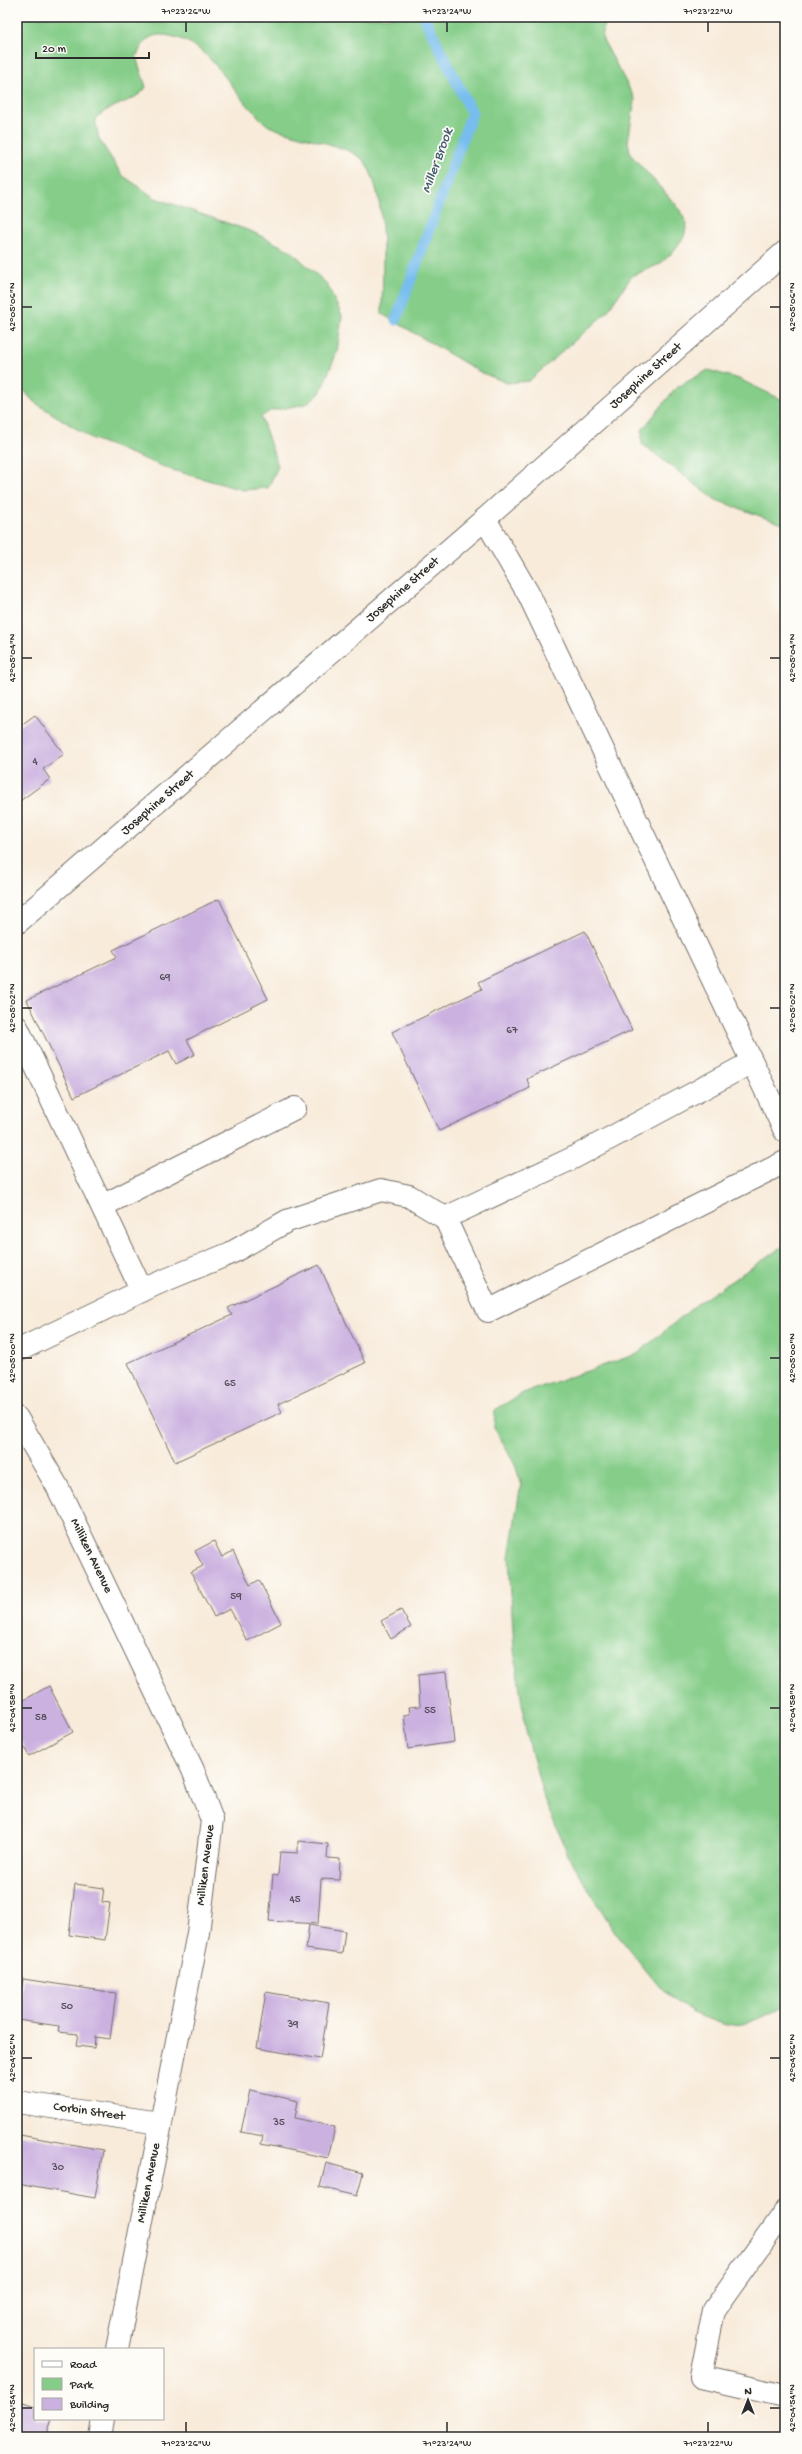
<svg xmlns="http://www.w3.org/2000/svg" width="802" height="2454" viewBox="0 0 802 2454" font-family="'Gochi Hand',sans-serif">
<rect width="100%" height="100%" fill="#fdfcf7"/>
<filter id="ink" filterUnits="userSpaceOnUse"><feTurbulence type="fractalNoise" baseFrequency=".025" numOctaves="2"/><feDisplacementMap in="SourceGraphic" scale="8" xChannelSelector="R" yChannelSelector="G"/><feConvolveMatrix kernelMatrix="1 2 1 2 8 2 1 2 1" color-interpolation-filters="sRGB"/></filter>
<filter id="wash" filterUnits="userSpaceOnUse"><feTurbulence type="fractalNoise" baseFrequency=".012" numOctaves="4" result="noise"/><feDisplacementMap in="SourceGraphic" scale="16" xChannelSelector="R" yChannelSelector="G"/><feGaussianBlur stdDeviation="0.9" result="paint"/><feColorMatrix in="noise" values="0 0 0 0 0 0 0 0 0 0 0 0 0 0 0 0 0 1.4 0 .05"/><feComposite in="paint" operator="in"/></filter>
<g filter="url(#wash)">
<rect width="100%" height="100%" fill="#f8ebda"/>
<!-- green -->
<path fill="#85cd89" stroke="#587c5a" d="M17,17H605L602,38L635,99L628,142L631,155L678,207L687,224L684,237L672,253L660,264L632,276L607,312L529,381L507,383L480,372L382,314C382,269 389,200 365,162C353,145 289,136 269,126C264,123 259,117 255,113C227,87 211,43 170,36C149,32 145,40 136,57L146,87C137,102 109,104 95,119L99,139L122,175L155,198L253,232L291,251L327,284L342,316L337,352L320,393L306,404L270,411L261,417L278,466L268,488L243,490L172,470L91,438L34,402L17,383Z
M708,370L739,379L785,401V525L716,500L642,444V430L676,388Z
M785,1245V2007L744,2024L726,2025L692,2013L662,1990L615,1932L572,1863L544,1799L526,1731L514,1650L509,1557L521,1483L515,1465L494,1427L495,1410L523,1393L637,1354L697,1304Z"/>
<g fill="none" stroke-linecap="round" stroke-linejoin="round">
<!-- stream -->
<path stroke="#77bdee" stroke-width="11" d="M396,320L472,113L424,17"/>
</g>
<g id="blocks">
<!-- building -->
<path fill="#cbb1e0" d="M35,715L64,754L43,769L50,779L17,803V728Z
M219,899L268,999L187,1040L195,1054L176,1064L169,1051L74,1097L27,1000L117,957L113,950Z
M585,931L632,1030L527,1079L530,1088L439,1131L392,1032L482,989L478,982Z
M319,1265L365,1363L278,1404L282,1412L175,1462L128,1363L232,1315L228,1308Z
M214,1541L222,1557L233,1551L250,1585L259,1580L281,1623L247,1641L230,1609L214,1617L191,1572L203,1566L195,1551Z
M401,1610L411,1627L391,1639L381,1621Z
M446,1672L454,1742L408,1749L404,1715L410,1714L409,1707L420,1706L418,1675Z
M49,1686L73,1732L29,1756L17,1735V1704Z
M298,1841L328,1844L327,1858L340,1859L339,1880L321,1879L318,1924L269,1921L273,1875L278,1876L280,1852L298,1853Z
M75,1884L104,1888L102,1902L110,1903L105,1940L69,1935Z
M309,1925L345,1931L342,1954L306,1949Z
M23,1979L116,1993L110,2039L95,2037L94,2048L76,2046L78,2034L58,2032L59,2026L17,2020Z
M266,1992L329,2003L320,2059L257,2048Z
M250,2090L298,2101L295,2118L335,2127L328,2158L261,2144L263,2136L241,2132Z
M20,2135L103,2150L95,2198L17,2184V2153Z
M326,2163L363,2173L357,2196L320,2187Z
M17,2400L35,2406V2419H52L46,2437H17Z"/>
</g>
</g>
<g filter="url(#ink)">
<use href="#blocks" fill-opacity="0" stroke="#736e68" stroke-width="1"/>
<g fill="none" stroke-linecap="round" stroke-linejoin="round">
<defs>
<path id="lane" d="M485,519L529,595L785,1131
M17,1027L142,1291
M102,1206L295,1108
M445,1218L488,1311L785,1162
M17,1351L156,1284L231,1253L287,1221L381,1190L409,1196L445,1218L573,1158L752,1062
M785,2211L714,2310L701,2377L785,2396"/>
<path id="street" d="M17,923L485,519L785,252
M17,1418L57,1486L193,1770L212,1820L198,1933L117,2349
M17,2102L160,2123
M100,2437L103,2419"/>
</defs>
<!-- lane casing -->
<use href="#lane" stroke="#736e68" stroke-width="24"/>
<!-- street casing -->
<use href="#street" stroke="#736e68" stroke-width="24"/>
<!-- lane -->
<use href="#lane" stroke="#fff" stroke-width="22"/>
<!-- street -->
<use href="#street" stroke="#fff" stroke-width="22"/>
</g>
</g>
<!-- ticks -->
<path fill="none" stroke="#2b2b2b" stroke-width="1.5" d="M186,22V32M447,22V32M708,22V32M22,307H32M770,307H780M22,658H32M770,658H780M22,1008H32M770,1008H780M22,1358H32M770,1358H780M22,1708H32M770,1708H780M22,2058H32M770,2058H780M22,2408H32M770,2408H780M186,2422V2432M447,2422V2432M708,2422V2432"/>
<g text-anchor="middle" dominant-baseline="central" stroke-width="3.5" stroke-linejoin="round" paint-order="stroke">
<!-- number labels -->
<g font-size="11" fill="#534c58">
<text x="35" y="762">4</text>
<text x="165" y="978">69</text>
<text x="512" y="1031">67</text>
<text x="230" y="1384">65</text>
<text x="236" y="1597">59</text>
<text x="430" y="1711">55</text>
<text x="41" y="1718">58</text>
<text x="295" y="1900">45</text>
<text x="67" y="2007">50</text>
<text x="293" y="2025">39</text>
<text x="279" y="2123">35</text>
<text x="58" y="2168">30</text>
</g>
<!-- street labels -->
<g font-size="13" fill="#2b2b2b" stroke="#fdfcf7">
<text transform="translate(646 376) rotate(-42)">Josephine Street</text>
<text transform="translate(403 590) rotate(-41)">Josephine Street</text>
<text transform="translate(158 803) rotate(-41)">Josephine Street</text>
<text transform="translate(91 1556) rotate(64)">Milliken Avenue</text>
<text transform="translate(206 1865) rotate(-83)">Milliken Avenue</text>
<text transform="translate(89 2112) rotate(8)">Corbin Street</text>
<text transform="translate(149 2183) rotate(-79)">Milliken Avenue</text>
</g>
<!-- water labels -->
<g font-size="14" font-style="italic" fill="#465e6f" stroke="#fdfcf7">
<text transform="translate(438 161) rotate(-70)">Miller Brook</text>
</g>
</g>
<!-- margin -->
<rect width="802" height="2454" fill="none" stroke="#fdfcf7" stroke-width="44"/>
<!-- legend -->
<rect x="34" y="2348" width="130" height="72" fill="#fdfcf7" stroke="#a9a8a5"/>
<rect x="42" y="2361" width="20" height="6" fill="#ffffff" stroke="#a9a8a5"/>
<text x="70" y="2368" font-size="12" fill="#2b2b2b">Road</text>
<rect x="42" y="2378" width="20" height="12" fill="#85cd89" stroke="#a9a8a5"/>
<text x="70" y="2388" font-size="12" fill="#2b2b2b">Park</text>
<rect x="42" y="2398" width="20" height="12" fill="#cbb1e0" stroke="#a9a8a5"/>
<text x="70" y="2408" font-size="12" fill="#2b2b2b">Building</text>
<!-- north arrow -->
<g transform="translate(748 2400)" stroke="#fdfcf7" stroke-width="3" paint-order="stroke">
<path d="M0-3L7 15L0 10L-7 15Z" fill="#2b2b2b"/>
<text y="-6" font-size="11" font-weight="bold" text-anchor="middle" fill="#2b2b2b">N</text>
</g>
<!-- scale -->
<path d="M36 52v6h113v-6" fill="none" stroke="#2b2b2b" stroke-width="2"/>
<text x="42" y="52" font-size="12" fill="#2b2b2b" stroke="#fdfcf7" stroke-width="3" paint-order="stroke">20 m</text>
<rect x="22" y="22" width="758" height="2410" fill="none" stroke="#2b2b2b" stroke-width="1.5"/>
<g font-size="10" text-anchor="middle" fill="#2b2b2b">
<text x="186" y="14">71°23'26"W</text>
<text x="447" y="14">71°23'24"W</text>
<text x="708" y="14">71°23'22"W</text>
<text transform="translate(11 307) rotate(-90)" y="4">42°05'06"N</text>
<text transform="translate(791 307) rotate(-90)" y="4">42°05'06"N</text>
<text transform="translate(11 658) rotate(-90)" y="4">42°05'04"N</text>
<text transform="translate(791 658) rotate(-90)" y="4">42°05'04"N</text>
<text transform="translate(11 1008) rotate(-90)" y="4">42°05'02"N</text>
<text transform="translate(791 1008) rotate(-90)" y="4">42°05'02"N</text>
<text transform="translate(11 1358) rotate(-90)" y="4">42°05'00"N</text>
<text transform="translate(791 1358) rotate(-90)" y="4">42°05'00"N</text>
<text transform="translate(11 1708) rotate(-90)" y="4">42°04'58"N</text>
<text transform="translate(791 1708) rotate(-90)" y="4">42°04'58"N</text>
<text transform="translate(11 2058) rotate(-90)" y="4">42°04'56"N</text>
<text transform="translate(791 2058) rotate(-90)" y="4">42°04'56"N</text>
<text transform="translate(11 2408) rotate(-90)" y="4">42°04'54"N</text>
<text transform="translate(791 2408) rotate(-90)" y="4">42°04'54"N</text>
<text x="186" y="2446">71°23'26"W</text>
<text x="447" y="2446">71°23'24"W</text>
<text x="708" y="2446">71°23'22"W</text>
</g>
</svg>
